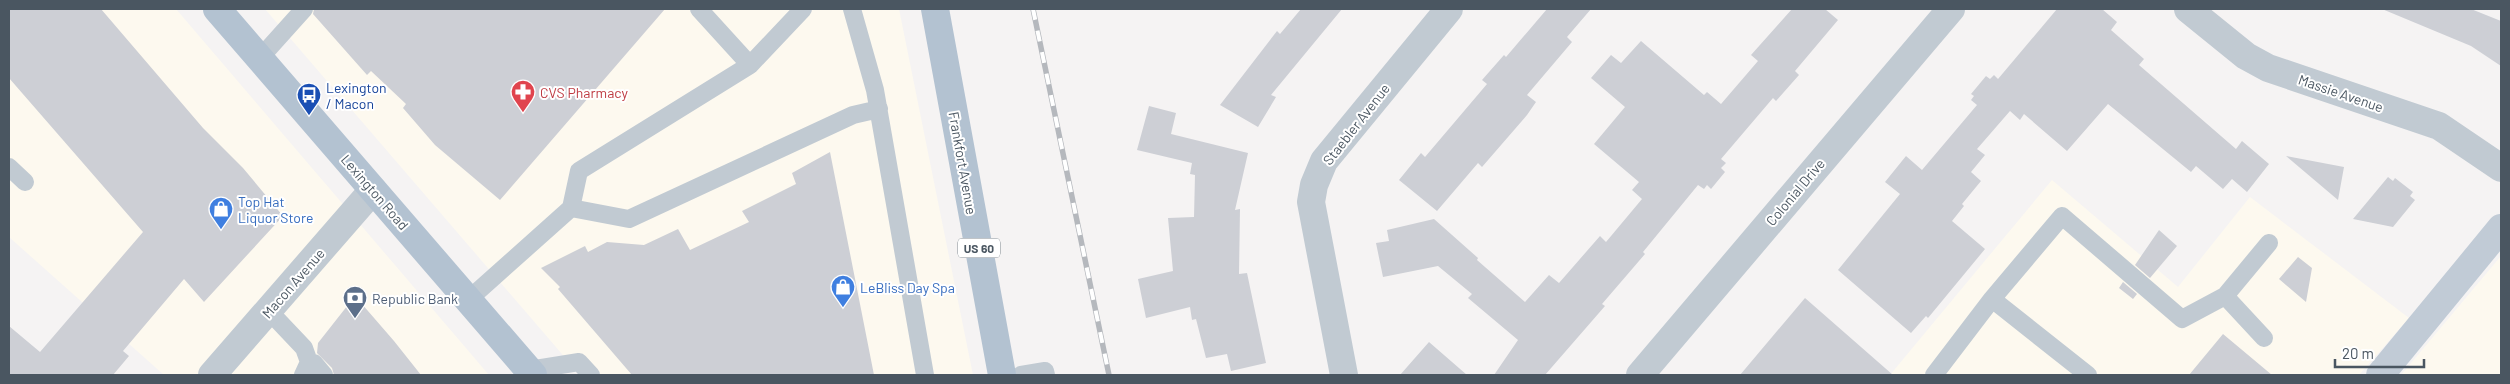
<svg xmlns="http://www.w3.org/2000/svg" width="2510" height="384" viewBox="0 0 2510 384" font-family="Barlow,sans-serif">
<rect width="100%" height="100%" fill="#f5f3f3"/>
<!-- commercial -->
<path fill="#fdf9ef" d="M9,9H176L489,375H164L9,237Z
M265,9H899L973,375H580Z
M2052,180L2178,287L2250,197L2409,318L2359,375H1890Z
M2501,256V375H2401Z"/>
<!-- building -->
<path fill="#cdcfd5" d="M9,9H101L203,128L243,168L283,216L204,302L184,279L123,351L129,356L113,375H9V326L40,352L143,232L9,78Z
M314,9H665L500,200L435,145L403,108L406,104L371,71L367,75L313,14Z
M1301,9H1342L1271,95L1276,97L1258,127L1220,105L1277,31L1280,34Z
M1547,9H1591L1567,37L1572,42L1527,95L1536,102L1527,115L1482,167L1478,163L1437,211L1399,180L1421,153L1425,157L1487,84L1482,80L1504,55L1506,57Z
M1792,9H1825L1838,20L1795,71L1799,75L1776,101L1773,98L1721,159L1726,163L1721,168L1725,172L1711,189L1707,185L1704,189L1698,185L1643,252L1645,254L1602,304L1605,306L1545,375H1494L1518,340L1468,298L1472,294L1438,266L1383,277L1376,243L1389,241L1387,230L1434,219L1478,258L1477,260L1525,302L1549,275L1559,283L1600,236L1606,242L1642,199L1632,190L1639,182L1594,144L1625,107L1591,78L1611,55L1621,63L1641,41L1704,95L1707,92L1721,104L1758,61L1751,55Z
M2057,9H2102L2117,22L2111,30L2144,59L2139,65L2236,149L2242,141L2269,164L2247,192L2232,179L2223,189L2196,166L2191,172L2108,104L2067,151L2024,114L2020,120L2010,111L1977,149L1985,155L1971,172L1981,181L1962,204L1964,206L1952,221L1985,249L1928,318L1926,316L1911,333L1838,270L1900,194L1885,182L1906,156L1922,170L1977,105L1971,100L1974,96L1971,94L1986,76L1990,79L1994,75L1998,79Z
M2382,9H2471L2501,21V66L2471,46Z
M1149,106L1176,113L1171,134L1248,153L1235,210L1240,209L1239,274L1247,273L1266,363L1231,371L1227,354L1206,358L1196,319L1192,320L1190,307L1146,318L1138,279L1173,271L1168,218L1194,217L1195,175L1190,174L1192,163L1137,150Z
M830,152L874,375H632L558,289L560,287L541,268L585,246L588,252L607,242L644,245L678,229L690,250L749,222L742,211L796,184L792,173Z
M2286,156L2344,167L2338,200Z
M2388,177L2393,181L2395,178L2413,192L2410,196L2415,200L2393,227L2353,219Z
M2159,230L2177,246L2150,278L2135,265Z
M2298,257L2312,268L2306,302L2279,279Z
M2123,282L2137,294L2133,299L2119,288Z
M355,296L394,341L421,375H334L332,368L317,353L318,343Z
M1805,298L1893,375H1740Z
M2223,334L2272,375H2189Z
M1429,342L1467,375H1400Z"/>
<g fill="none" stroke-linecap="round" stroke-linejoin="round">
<!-- lane -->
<path stroke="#c1cad2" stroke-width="18" d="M699,9L750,65L803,9
M852,9L875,90L925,375
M260,58L304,9
M9,167L25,182
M571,208L629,219L853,115L879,109
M2225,296L2264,338
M1992,299L2062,216L2182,319L2225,296L2269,243
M468,300L571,208L579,171L750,65
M268,310L304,348L309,362L303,375
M314,363L324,375
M529,370L579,362L591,375
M1021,375L1045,371L1046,375
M1934,375L1992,299L2088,375"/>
<!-- street -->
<path stroke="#c1cad2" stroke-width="28" d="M2188,9L2246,56L2268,68L2439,126L2501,168
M212,375L373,190
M1344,375L1311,202L1314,185L1324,161L1449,9
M1640,375L1951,9"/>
<!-- secondary -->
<path stroke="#c1cbd6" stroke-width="28" d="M2380,375L2501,228"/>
<!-- primary -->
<path stroke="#b3c2d1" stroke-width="28" d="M217,9L533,375
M935,9L1002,375"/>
<defs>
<path id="rail" d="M1033,9L1109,375"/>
</defs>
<!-- rail casing -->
<use href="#rail" stroke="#b5b8bd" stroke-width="5.5"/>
<!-- rail -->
<use href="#rail" stroke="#fff" stroke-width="4" stroke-dasharray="11" stroke-linecap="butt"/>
</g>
<!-- icons -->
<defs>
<symbol id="pharmacy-pin" viewBox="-11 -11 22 30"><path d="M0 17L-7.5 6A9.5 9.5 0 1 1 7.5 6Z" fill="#e0444e" stroke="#fff"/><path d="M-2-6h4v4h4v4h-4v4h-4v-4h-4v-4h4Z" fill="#fff"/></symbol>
<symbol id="bus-pin" viewBox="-11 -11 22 30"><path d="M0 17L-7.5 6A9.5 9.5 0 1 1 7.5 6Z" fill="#1a4fb4" stroke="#fff"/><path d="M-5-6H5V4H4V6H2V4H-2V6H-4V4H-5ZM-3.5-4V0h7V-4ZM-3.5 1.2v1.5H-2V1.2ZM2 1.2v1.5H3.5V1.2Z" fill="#fff"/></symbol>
<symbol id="shop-pin" viewBox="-11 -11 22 30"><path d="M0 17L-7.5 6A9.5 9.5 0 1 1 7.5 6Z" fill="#3f7fe0" stroke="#fff"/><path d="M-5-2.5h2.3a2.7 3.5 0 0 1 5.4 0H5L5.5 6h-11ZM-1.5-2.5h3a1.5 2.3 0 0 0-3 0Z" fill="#fff"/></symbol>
<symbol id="bank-pin" viewBox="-11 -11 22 30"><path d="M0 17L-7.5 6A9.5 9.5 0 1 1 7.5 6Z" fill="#5c6f8a" stroke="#fff"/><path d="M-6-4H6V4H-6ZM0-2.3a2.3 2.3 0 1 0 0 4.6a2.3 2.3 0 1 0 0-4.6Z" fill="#fff"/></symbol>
</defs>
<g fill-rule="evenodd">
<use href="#pharmacy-pin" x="509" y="78" width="28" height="38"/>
<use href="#bus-pin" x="295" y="81" width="28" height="38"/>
<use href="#shop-pin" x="207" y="195" width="28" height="38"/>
<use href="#shop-pin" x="829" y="273" width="28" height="38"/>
<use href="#bank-pin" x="341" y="284" width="28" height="38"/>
</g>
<g text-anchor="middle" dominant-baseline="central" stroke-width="4" stroke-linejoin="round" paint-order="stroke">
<!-- shield labels -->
<rect fill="#fff" stroke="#808990" stroke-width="1" x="958" y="238.5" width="42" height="19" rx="4"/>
<g font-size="12" font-weight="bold" fill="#4a5661">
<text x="979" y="248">US 60</text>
</g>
<!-- transit labels -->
<g font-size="14" fill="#164399" stroke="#fff" text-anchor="start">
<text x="326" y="87">Lexington<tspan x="326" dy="16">/ Macon</tspan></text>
</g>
<!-- health labels -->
<g font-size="14" fill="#be3a42" stroke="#fff" text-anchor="start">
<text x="540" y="92">CVS Pharmacy</text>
</g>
<!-- street labels -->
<g font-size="14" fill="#4a5661" stroke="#fff">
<text transform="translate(2341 93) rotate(19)">Massie Avenue</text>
<text transform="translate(1356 124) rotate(-52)">Staebler Avenue</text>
<text transform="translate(963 163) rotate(80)">Frankfort Avenue</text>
<text transform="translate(375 192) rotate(49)">Lexington Road</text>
<text transform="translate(1795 192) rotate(-50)">Colonial Drive</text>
<text transform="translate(293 283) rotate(-49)">Macon Avenue</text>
</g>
<!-- shop labels -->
<g font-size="14" fill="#366cbe" stroke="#fff" text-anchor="start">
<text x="238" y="201">Top Hat<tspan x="238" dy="16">Liquor Store</tspan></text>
<text x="860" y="287">LeBliss Day Spa</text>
</g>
<!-- service labels -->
<g font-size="14" fill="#4e5e75" stroke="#fff" text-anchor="start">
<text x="372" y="298">Republic Bank</text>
</g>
</g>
<!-- border -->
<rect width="2510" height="384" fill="none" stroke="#4a5661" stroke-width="20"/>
<!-- scale -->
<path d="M2335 359v8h89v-8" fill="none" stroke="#4a5661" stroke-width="2.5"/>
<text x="2342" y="359" font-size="15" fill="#4a5661" stroke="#ffffff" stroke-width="4" paint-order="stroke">20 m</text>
</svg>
